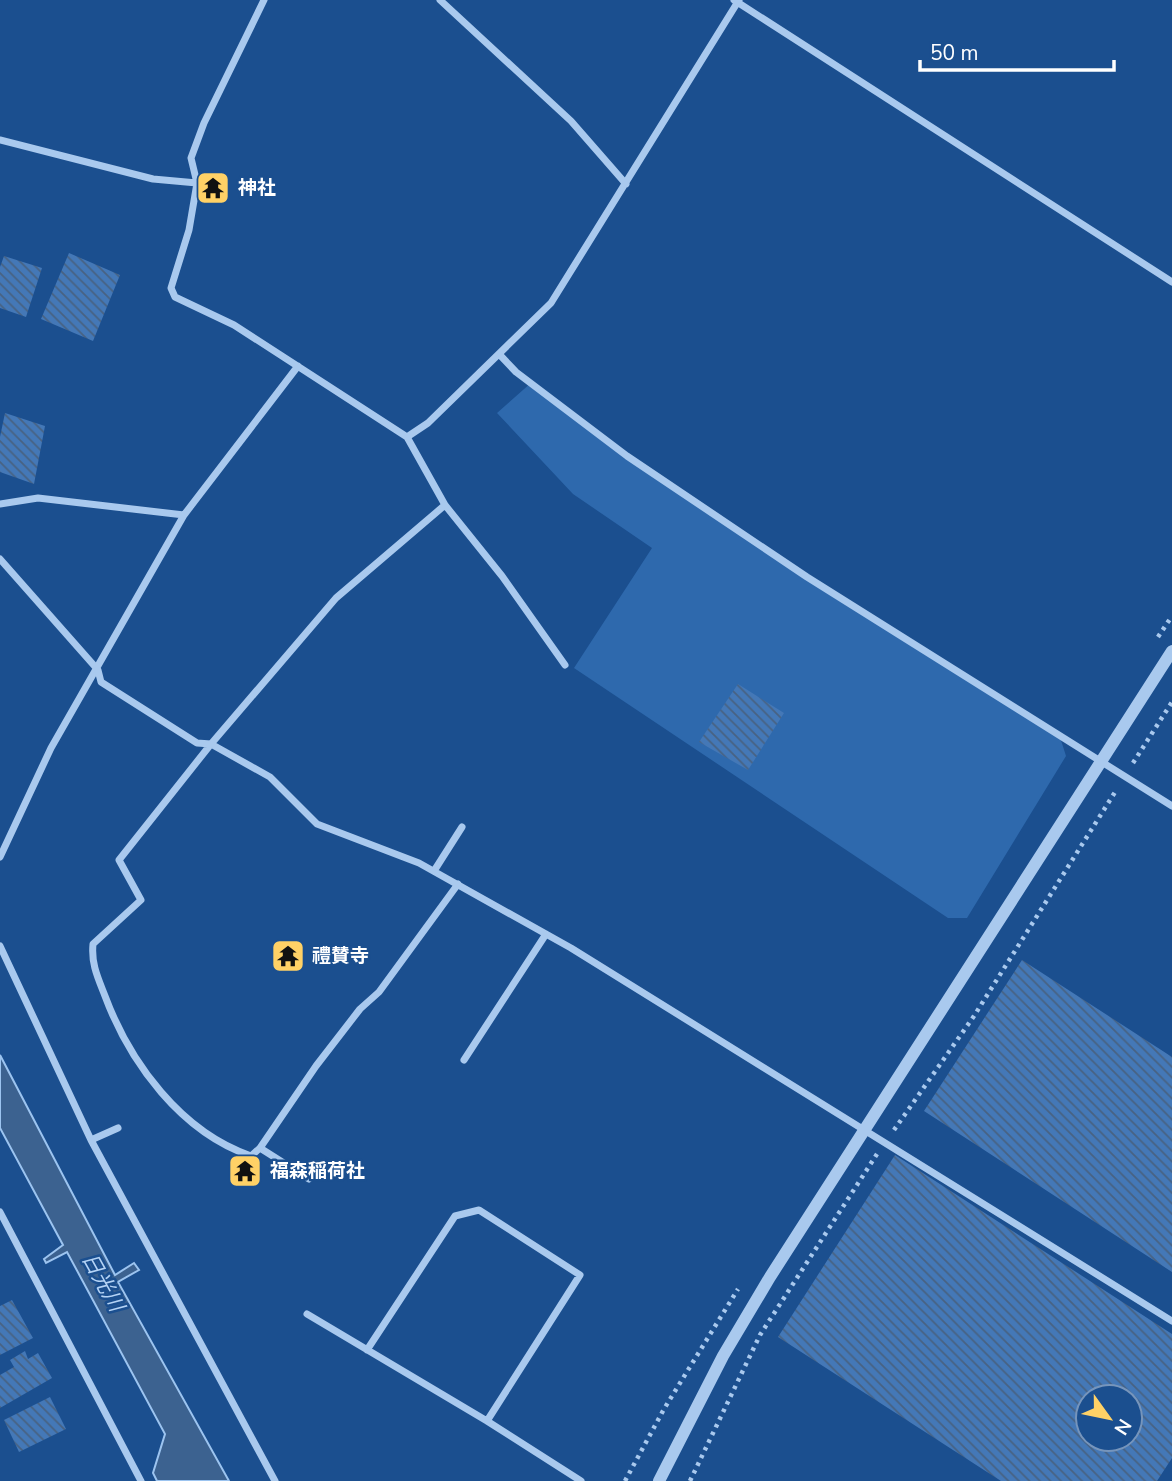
<svg xmlns="http://www.w3.org/2000/svg" width="1172" height="1481" viewBox="0 0 1172 1481" font-family="'Nunito Sans','Noto Sans JP',sans-serif">
<defs>
<pattern id="building-back-hatch" width="6" height="6" patternUnits="userSpaceOnUse" patternTransform="scale(1.75)"><rect width="6" height="6" fill="#4478b7"/><path d="M-1 5l2 2M0 0l6 6M5-1l2 2" fill="none" stroke="#486282"/></pattern>
</defs>
<rect width="100%" height="100%" fill="#1b4f8f"/>
<!-- green -->
<path fill="#2e69ad" d="M532,382L636,464L1060,737L1066,756L967,918H948L574,668L652,548L573,494L497,413Z"/>
<!-- water -->
<path fill="#3c6290" stroke="#9cc4f0" stroke-width="2" d="M0,1055L115,1275L134,1263L139,1270L118,1282L229,1481H157L153,1473L165,1434L67,1252L46,1263L44,1259L63,1245L0,1128Z"/>
<!-- building -->
<path fill="url(#building-back-hatch)" fill-rule="evenodd" d="M69,253L120,275L93,341L41,319Z
M4,256L42,268L26,317L0,308V267Z
M5,413L45,426L34,484L0,472V437Z
M738,684L784,713L748,770L699,742Z
M1022,960L1172,1057V1272L924,1111Z
M895,1155L1172,1334V1458L1157,1481H1001L778,1337ZM1088,1397H1130V1439H1088Z
M12,1300L33,1338L0,1355V1306Z
M25,1351L28,1359L38,1353L52,1378L0,1408V1375L14,1367L10,1360Z
M50,1397L66,1429L19,1452L4,1420Z"/>
<g fill="none" stroke-linecap="round" stroke-linejoin="round">
<!-- path -->
<path stroke="#a9c9ee" stroke-width="4.5" stroke-dasharray="3.5 5" stroke-linecap="butt" d="M1158,637L1172,616
M1133,763L1172,702
M894,1130L974,1016L1117,789
M625,1481L664,1409L738,1289
M690,1481L760,1335L877,1154"/>
<!-- minor -->
<path stroke="#a9c9ee" stroke-width="7" d="M264,0L204,123L191,158L197,183L189,230L171,288L175,297L234,325L407,437L428,423L551,303L739,0
M440,0L571,121L626,184
M734,0L1172,282
M0,140L153,179L197,183
M499,354L516,372L627,456L807,577L1172,806
M407,437L445,505L502,576L565,665
M0,504L38,498L184,515
M0,559L98,670L101,682L197,743L211,744L270,777L317,824L419,863L571,948L1172,1321
M0,857L51,748L184,515L298,366
M434,871L462,827
M0,946L91,1140L275,1481
M464,1060L546,934
M91,1140L118,1128
M260,1148L316,1066L360,1009L379,992L458,884
M309,1179L260,1148L251,1156C181,1132 130,1063 105,996C98,978 91,964 93,944L141,900L119,860L211,744L336,598L445,505
M0,1212L141,1481
M307,1314L487,1421L581,1481
M367,1350L455,1216L479,1210L580,1275L487,1421"/>
<!-- tertiary -->
<path stroke="#a9c9ee" stroke-width="12" d="M659,1481L723,1356L770,1277L1172,651"/>
</g>
<!-- icons -->
<defs>
<symbol id="temple-square" viewBox="-11 -11 22 22"><rect x="-9" y="-9" width="18" height="18" rx="4" fill="#ffd166" stroke="#1b4f8f"/><path d="M0-6L5-2H3V0L6.5 2.5H4V6H1.5V3h-3V6H-4V2.5H-6.5L-3 0V-2H-5Z" fill="#111"/></symbol>
</defs>
<g fill-rule="evenodd">
<use href="#temple-square" x="194" y="169" width="38" height="38"/>
<use href="#temple-square" x="269" y="937" width="38" height="38"/>
<use href="#temple-square" x="226" y="1152" width="38" height="38"/>
</g>
<g text-anchor="middle" dominant-baseline="central" stroke-width="5" stroke-linejoin="round" paint-order="stroke">
<!-- poi labels -->
<g font-size="19" font-weight="bold" fill="#fff" stroke="#1b4f8f" text-anchor="start">
<text x="238" y="188">神社</text>
<text x="312" y="956">禮賛寺</text>
<text x="270" y="1171">福森稲荷社</text>
</g>
<!-- water labels -->
<g font-size="21" font-style="italic" fill="#b5d3f5" stroke="#1b4f8f">
<text transform="translate(103 1282) rotate(61)">日光川</text>
</g>
</g>
<!-- north arrow -->
<g transform="translate(1109 1418) rotate(123)"><circle r="33" fill="#1b4f8f" stroke="#7695bc" stroke-width="2"/>
<path d="M0-5L12 26L0 18L-12 26Z" fill="#ffd166"/>
<text y="-10" font-size="19" font-weight="bold" text-anchor="middle" fill="#ffffff">N</text>
</g>
<!-- scale -->
<path d="M920 60v10h194v-10" fill="none" stroke="#ffffff" stroke-width="3.5"/>
<text x="930" y="60" font-size="21" fill="#ffffff" stroke="#1b4f8f" stroke-width="5" paint-order="stroke">50 m</text>
</svg>
